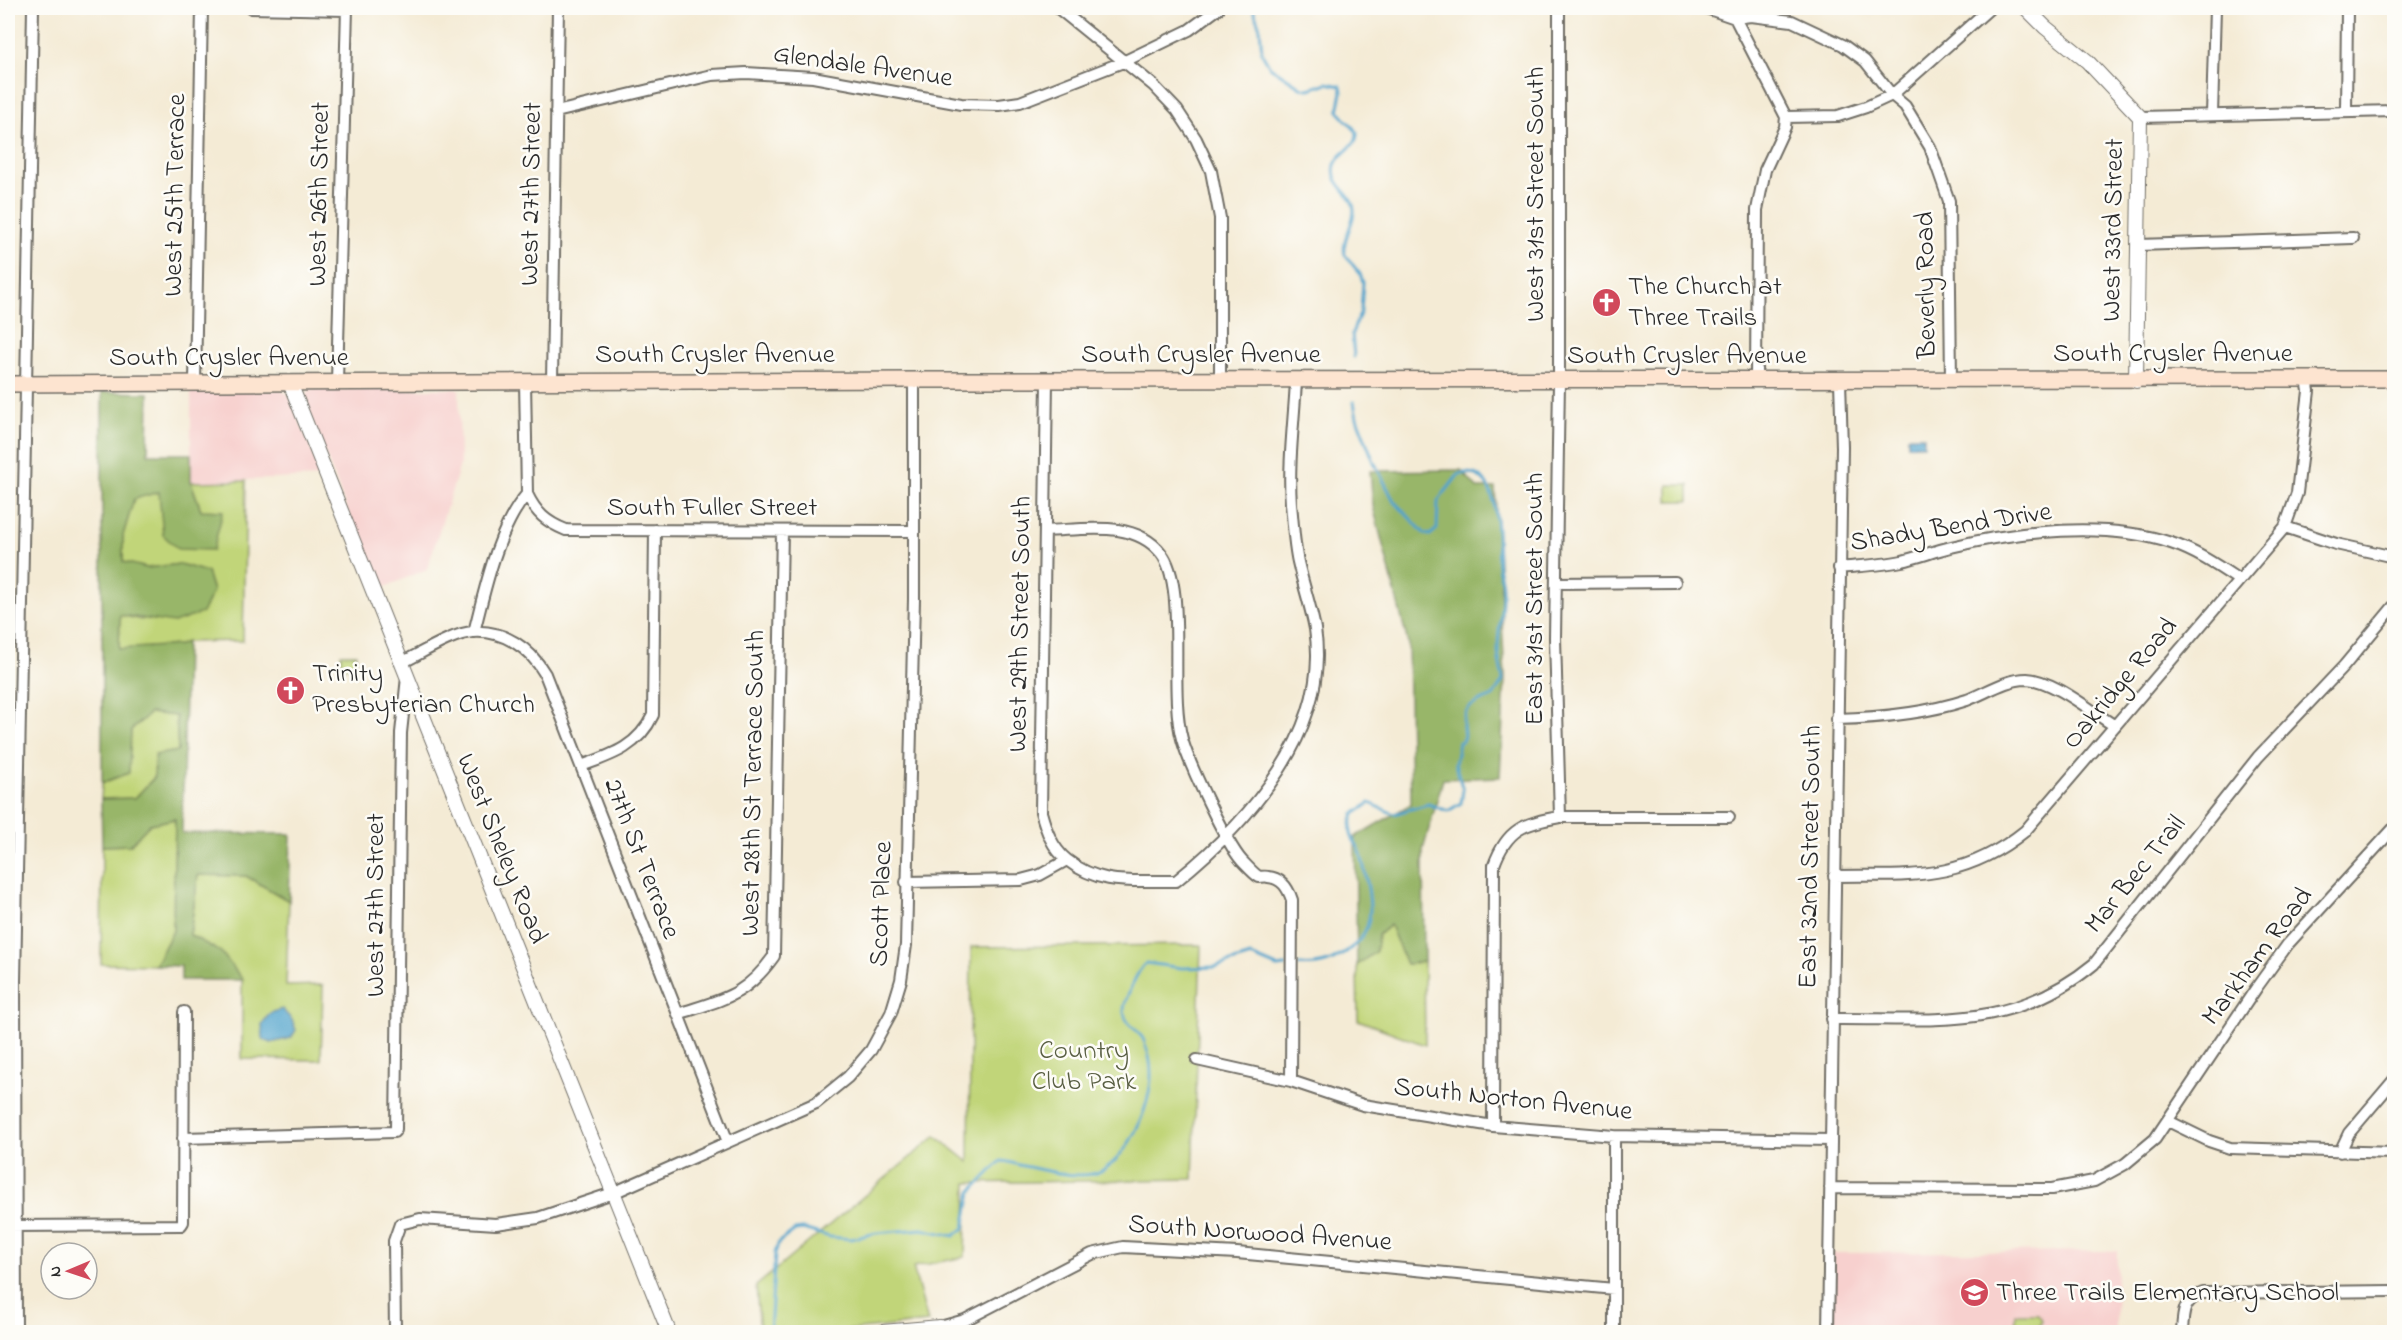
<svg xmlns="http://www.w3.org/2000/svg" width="2402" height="1340" viewBox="0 0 2402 1340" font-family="'Indie Flower',sans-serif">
<rect width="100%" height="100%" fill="#fdfcf7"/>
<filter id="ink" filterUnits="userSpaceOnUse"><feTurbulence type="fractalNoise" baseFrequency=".0167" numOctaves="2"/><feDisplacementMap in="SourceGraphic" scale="12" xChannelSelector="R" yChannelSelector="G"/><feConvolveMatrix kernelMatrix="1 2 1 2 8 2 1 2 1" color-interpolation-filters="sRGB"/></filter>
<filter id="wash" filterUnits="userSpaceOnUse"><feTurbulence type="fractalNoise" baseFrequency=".008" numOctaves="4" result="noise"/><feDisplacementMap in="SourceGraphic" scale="24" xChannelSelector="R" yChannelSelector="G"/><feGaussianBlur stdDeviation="1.35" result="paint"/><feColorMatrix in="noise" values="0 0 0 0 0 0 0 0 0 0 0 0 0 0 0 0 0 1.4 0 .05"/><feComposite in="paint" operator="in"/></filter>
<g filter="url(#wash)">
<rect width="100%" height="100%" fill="#f4ebd5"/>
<!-- built -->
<path fill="#f7d0ce" d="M310,389H459L460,465L427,569L378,590L307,407L306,395Z
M280,390L289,395L322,477L191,482V391Z
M2117,1251L2116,1332H1832L1833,1253Z"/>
<!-- green -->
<path fill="#c1d579" stroke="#768052" stroke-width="1.5" d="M246,481L243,641L186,642L180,645L119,650L120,615L141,620L213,591L207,572L180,564L147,568L123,562V535L134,499L159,491L201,510L191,482Z
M1668,485H1689V501H1668Z
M341,654H356V666L341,667Z
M150,713L176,716L178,751L135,798L101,799L102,783L128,773L131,730Z
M175,819L173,931L155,965L101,964L102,846L130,845L150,824Z
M198,875L246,876L289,901L286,986L323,985L321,1060L242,1059V980L190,935Z
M1390,925L1406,964L1424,962L1425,1045L1358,1020L1357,965L1376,951L1378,935Z
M1201,945L1193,1179L967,1183L965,1257L913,1267L928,1322L832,1332H760L756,1286L936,1136L969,1162L971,947Z
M2015,1314H2038L2042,1320L2036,1332H2015Z"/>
<!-- forest -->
<path fill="#98b669" stroke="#62704a" stroke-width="1.5" d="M102,392L149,393L148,454H191V482L201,510L223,511L213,550L178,549L163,535L159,492L134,499L123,535V562L147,568L180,564L207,572L213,591L202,613L174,623L120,615L119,649L180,645L186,642L182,833L291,834L289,901L246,876L198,875L190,935L221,952L243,980H181V966L155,965L173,931L175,819L150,824L130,845L102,846L101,799L135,798L154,778L155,755L178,751L176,716L150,713L131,730L129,773L102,783Z
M1461,470L1477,488H1495L1505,678L1500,777L1443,779L1423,850L1424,962L1406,964L1390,925L1378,935L1376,951L1357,965L1355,837L1411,804L1408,643L1373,506L1370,471Z"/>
<!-- water -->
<path fill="#50a3cc" stroke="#3e677c" stroke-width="1.5" d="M1908,436H1924V445H1908Z
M282,1009L292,1020L296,1030L291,1038L271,1043L263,1039L262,1024L270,1013Z"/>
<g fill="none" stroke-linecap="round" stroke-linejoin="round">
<!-- stream -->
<path stroke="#50a3cc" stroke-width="3" d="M1253,8L1260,28L1262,53L1270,67L1302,88L1309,89L1327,83L1341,86L1342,92L1338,111L1357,132C1358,148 1339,151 1335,165C1330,186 1353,191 1354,210C1354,225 1341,240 1345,255L1360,274L1363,282L1361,311L1352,333L1354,357
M1299,965C1321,967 1334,962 1351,948C1381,925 1368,889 1362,858C1359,840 1344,841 1354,814L1370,803L1394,814L1428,804L1448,811L1461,803L1463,790L1455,764L1459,742L1463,741C1465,735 1463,731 1463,725C1463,705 1477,703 1493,696L1503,681C1502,671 1498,660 1498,649C1498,630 1503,609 1502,589C1502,581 1499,574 1498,566C1496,540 1504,464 1459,474L1438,501L1437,529L1430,535L1425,534L1394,501L1374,462L1357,418L1354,402
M770,1332L775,1253L779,1242L795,1230L803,1229L830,1237L851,1239L876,1233L922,1229L954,1236L964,1228L971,1192L1001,1161C1008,1161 1012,1163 1019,1165C1040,1169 1070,1178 1092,1174C1126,1168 1152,1104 1151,1073C1151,1063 1148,1051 1144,1041C1140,1029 1125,1026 1124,1012C1123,1002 1138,969 1146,963L1182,968L1215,967L1251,956L1277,967L1286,966"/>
</g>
</g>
<g filter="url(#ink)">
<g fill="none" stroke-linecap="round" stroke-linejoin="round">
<defs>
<path id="minor" d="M251,8L347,10
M1058,8L1153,85L1177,110L1196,139L1211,171L1220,218V380
M1559,8V381L1555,638L1560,817
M1706,8L1735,18L1751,16L1792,21L1843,45L1865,61L1892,95L1905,106L1930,147L1949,201L1951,381
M1735,18L1786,117L1785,127L1765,170L1757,210L1756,381
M556,112L712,75L746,73L813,77L961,104L999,105L1020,102L1123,62L1189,30L1219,8
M2346,112L2347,8
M2212,115L2215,8
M1786,117L1838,116L1866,107L1892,95L1990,8
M2140,117L2394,111
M2138,245L2353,238
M1047,380L1041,812C1046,830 1052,848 1067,860
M552,381L558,8
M337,382L347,8
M195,383L202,8
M527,494C536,513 546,522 566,530L914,531
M2285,527L2336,544L2394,557
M1045,531C1083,530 1134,519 1161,553C1188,586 1168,690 1182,739C1189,764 1226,843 1242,861C1246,865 1254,874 1259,877C1261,877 1266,876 1268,877C1282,878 1288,888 1292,900L1291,1081
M1839,568C1860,566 1882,565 1902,561C1919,557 1934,551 1951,547C2018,531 2105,521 2171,543C2196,551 2218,566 2239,580
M1556,583L1675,582
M474,632C485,589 498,527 527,494L525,381
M401,663C420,654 453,633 473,632C504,630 530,648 545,674L728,1142
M1836,719C1880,718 1924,714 1967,700C1986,693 2006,679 2027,679C2054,680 2092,712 2115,726
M581,766C612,755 638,747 653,715L655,530
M1834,876C1910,875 1962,882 2025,831L2285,527L2297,493L2309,391L2307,379
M906,882L1021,880L1040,875L1067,860C1101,887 1135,880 1176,881C1249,822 1331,730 1315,629C1311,607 1303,584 1298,562C1294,544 1293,523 1291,504C1288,463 1294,421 1296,381
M678,1014C723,999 745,997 774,956L782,531
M1832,1019C1932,1018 2012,1032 2094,964L2258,757L2344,666L2394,606
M1197,1060L1291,1081L1363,1105L1493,1126L1614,1136L1830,1140
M2168,1121L2209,1141L2230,1148L2394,1153
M1493,1126L1494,865C1507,829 1524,823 1560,817H1729
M1614,1136V1332
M183,1138L394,1132L396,1129L401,733L407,677
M2340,1152L2349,1133L2394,1080
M1830,1188L2052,1189L2094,1181L2125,1164L2155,1139L2257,987L2288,944L2394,828
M8,1226L181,1225L183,1222L184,1012
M940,1327L965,1320L1092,1254L1123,1247L1237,1253L1614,1289
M16,1332L15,982L33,8
M395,1332L394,1241L400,1224L420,1219L496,1224L538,1218L613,1193L816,1103L848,1077L871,1050L891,1013L901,980L906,945L914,599V380
M1828,1332L1842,447L1840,381
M2182,1332C2183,1313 2183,1300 2203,1293L2394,1291"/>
<path id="tertiary" d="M2026,8L2045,27L2087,61L2140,117L2136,381
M290,383L669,1332
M883,1332L940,1327L942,1332"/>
<path id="secondary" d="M8,384L914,380L2394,379"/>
</defs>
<!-- minor casing -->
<use href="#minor" stroke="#716e66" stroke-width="14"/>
<!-- tertiary casing -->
<use href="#tertiary" stroke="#716e66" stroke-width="16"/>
<!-- secondary casing -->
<use href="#secondary" stroke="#716e66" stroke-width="18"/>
<!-- minor -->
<use href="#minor" stroke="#fff" stroke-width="10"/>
<!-- tertiary -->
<use href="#tertiary" stroke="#fff" stroke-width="14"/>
<!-- secondary -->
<use href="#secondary" stroke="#fde4d0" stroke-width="15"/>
</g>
</g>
<!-- icons -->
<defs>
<symbol id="church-disc" viewBox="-11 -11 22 22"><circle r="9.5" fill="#d1495b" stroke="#fdfcf7"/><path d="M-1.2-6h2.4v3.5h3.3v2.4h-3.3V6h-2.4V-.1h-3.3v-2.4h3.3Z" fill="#fff"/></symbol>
<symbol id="school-disc" viewBox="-11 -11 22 22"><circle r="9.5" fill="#d1495b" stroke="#fdfcf7"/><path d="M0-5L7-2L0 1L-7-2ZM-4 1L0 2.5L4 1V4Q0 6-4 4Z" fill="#fff"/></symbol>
</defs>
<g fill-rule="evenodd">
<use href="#church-disc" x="1590" y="286" width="33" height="33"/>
<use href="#church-disc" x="274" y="674" width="33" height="33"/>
<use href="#school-disc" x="1958" y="1276" width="33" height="33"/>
</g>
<g text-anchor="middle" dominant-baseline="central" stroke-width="5" stroke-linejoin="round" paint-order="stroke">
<!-- street labels -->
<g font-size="27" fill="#2b2b2b" stroke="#fdfcf7">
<text transform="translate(863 67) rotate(8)">Glendale Avenue</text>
<text transform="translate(320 194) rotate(-89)">West 26th Street</text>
<text transform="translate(532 194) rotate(-89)">West 27th Street</text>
<text transform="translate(1536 194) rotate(-90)">West 31st Street South</text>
<text transform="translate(176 195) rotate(-89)">West 25th Terrace</text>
<text transform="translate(2114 230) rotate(-89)">West 33rd Street</text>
<text transform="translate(1927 285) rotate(-91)">Beverly Road</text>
<text x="2173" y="354">South Crysler Avenue</text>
<text x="715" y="355">South Crysler Avenue</text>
<text x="1201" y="355">South Crysler Avenue</text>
<text x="1687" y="356">South Crysler Avenue</text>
<text x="229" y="358">South Crysler Avenue</text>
<text x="712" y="508">South Fuller Street</text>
<text transform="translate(1951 528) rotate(-9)">Shady Bend Drive</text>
<text transform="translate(1535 599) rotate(-90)">East 31st Street South</text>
<text transform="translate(1021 624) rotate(-89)">West 29th Street South</text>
<text transform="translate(2121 684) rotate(-50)">Oakridge Road</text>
<text transform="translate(754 783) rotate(-89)">West 28th St Terrace South</text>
<text transform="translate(501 849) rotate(68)">West Sheley Road</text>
<text transform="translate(1811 857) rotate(-89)">East 32nd Street South</text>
<text transform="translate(641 859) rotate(69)">27th St Terrace</text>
<text transform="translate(2136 875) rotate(-51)">Mar Bec Trail</text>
<text transform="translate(882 904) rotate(-88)">Scott Place</text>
<text transform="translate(376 905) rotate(-90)">West 27th Street</text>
<text transform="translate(2258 957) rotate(-53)">Markham Road</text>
<text transform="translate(1513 1100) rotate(6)">South Norton Avenue</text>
<text transform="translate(1260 1234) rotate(4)">South Norwood Avenue</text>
</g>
<!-- poi labels -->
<g font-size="27" fill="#2b2b2b" stroke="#fdfcf7" text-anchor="start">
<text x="1628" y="287">The Church at<tspan x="1628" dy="31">Three Trails</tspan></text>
<text x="312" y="674">Trinity<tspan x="312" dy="31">Presbyterian Church</tspan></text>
<text x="1996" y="1293">Three Trails Elementary School</text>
</g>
<!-- park labels -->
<g font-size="27" fill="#585e42" stroke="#fdfcf7">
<text x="1084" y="1051">Country<tspan x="1084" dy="31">Club Park</tspan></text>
</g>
</g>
<!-- margin -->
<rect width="2402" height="1340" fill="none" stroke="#fdfcf7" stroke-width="30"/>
<!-- north arrow -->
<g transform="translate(69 1271) rotate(268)"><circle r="28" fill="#fdfcf7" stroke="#a9a8a5" stroke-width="1.5"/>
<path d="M0-4.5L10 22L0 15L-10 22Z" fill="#d1495b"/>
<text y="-9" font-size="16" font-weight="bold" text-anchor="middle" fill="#2b2b2b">N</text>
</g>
</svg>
